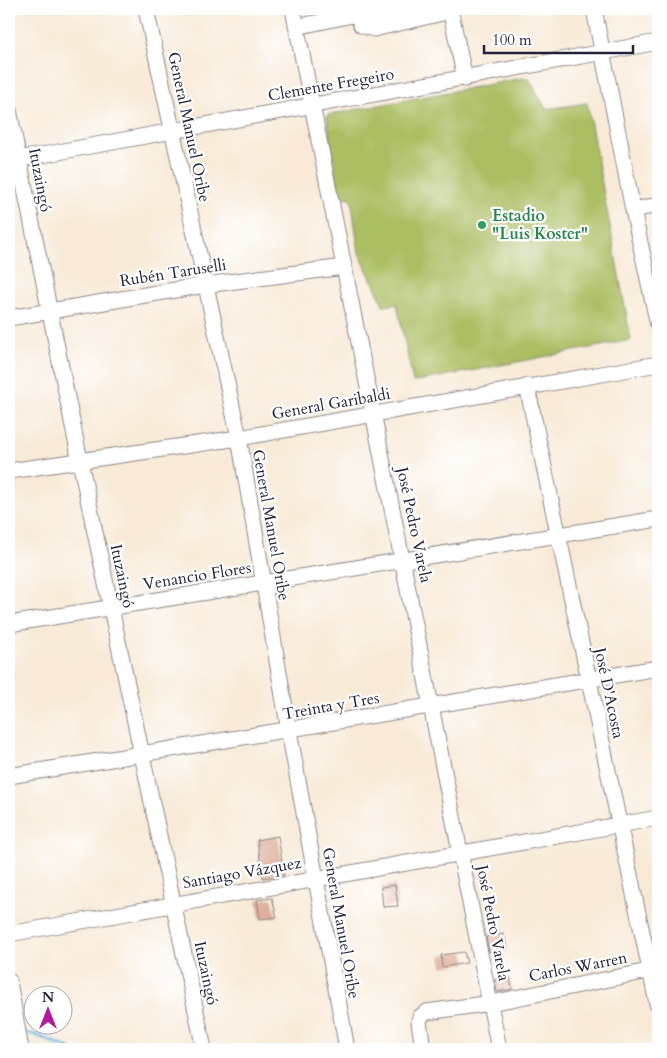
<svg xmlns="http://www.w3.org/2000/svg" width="667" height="1058" viewBox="0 0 667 1058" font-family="Cardo,serif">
<rect width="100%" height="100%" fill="#fff"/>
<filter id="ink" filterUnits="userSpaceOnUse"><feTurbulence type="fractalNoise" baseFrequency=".02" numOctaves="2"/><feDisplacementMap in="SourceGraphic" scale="10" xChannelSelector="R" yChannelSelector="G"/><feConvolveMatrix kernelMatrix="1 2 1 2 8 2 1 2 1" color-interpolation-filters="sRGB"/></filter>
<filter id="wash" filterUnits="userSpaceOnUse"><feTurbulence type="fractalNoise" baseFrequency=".0096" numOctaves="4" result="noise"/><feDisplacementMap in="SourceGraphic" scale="20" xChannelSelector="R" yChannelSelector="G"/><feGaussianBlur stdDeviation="1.12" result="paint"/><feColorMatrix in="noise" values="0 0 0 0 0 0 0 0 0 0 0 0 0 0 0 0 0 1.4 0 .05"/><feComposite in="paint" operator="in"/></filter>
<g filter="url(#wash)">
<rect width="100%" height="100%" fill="#f8ead7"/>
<!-- green -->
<path fill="#abbe62" stroke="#66704e" d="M528,77L546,109L587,103L631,340L413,382L397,304L384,306L359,253L351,198L339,197L327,115Z"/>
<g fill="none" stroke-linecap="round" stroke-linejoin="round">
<!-- stream -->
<path stroke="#6bb5e4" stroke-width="3" d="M24,1033L33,1034L70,1049"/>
</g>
<g id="blocks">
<!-- building -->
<path fill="#dcac95" d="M278,836L284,875L263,878L257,840Z
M395,885L398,906L383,907L381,887Z
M272,898L277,917L260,919L257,900Z
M504,934L507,950L489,952L486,937Z
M464,952L467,963L442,967L441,955Z
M510,978L512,989L497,992L495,980Z"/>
</g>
</g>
<g filter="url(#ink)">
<use href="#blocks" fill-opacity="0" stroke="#8d8689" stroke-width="1"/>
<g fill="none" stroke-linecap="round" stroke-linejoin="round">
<defs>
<path id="minor" d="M146,9L239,438L289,731L347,1049
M293,9L499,1049
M450,9L465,79
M594,9L633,210L658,325
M357,14L361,25L374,29L451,11
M296,27L357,14H383L392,24
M9,110L80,461L204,1049
M9,161L658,42
M633,210L658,205
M9,318L205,285L344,267
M527,386L658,1008
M9,471L239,438L658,364
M9,624L658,519
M9,776L658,668
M9,934L658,818
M9,981L21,1049
M423,1049L419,1021L420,1017L427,1012L491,1003L658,969"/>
</defs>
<!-- minor casing -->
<use href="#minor" stroke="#8d8689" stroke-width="17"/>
<!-- minor -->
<use href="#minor" stroke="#fff" stroke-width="15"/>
</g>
</g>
<!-- markers -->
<circle fill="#2e9e5b" stroke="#fff" stroke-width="2" cx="482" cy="225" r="5"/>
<g text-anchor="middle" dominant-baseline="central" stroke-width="4.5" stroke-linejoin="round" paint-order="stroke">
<!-- street labels -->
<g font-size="16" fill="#22223b" stroke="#fff">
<text transform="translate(331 85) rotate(-10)">Clemente Fregeiro</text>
<text transform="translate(189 127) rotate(78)">General Manuel Oribe</text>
<text transform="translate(40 180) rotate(79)">Ituzaingó</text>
<text transform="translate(173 273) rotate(-9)">Rubén Taruselli</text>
<text transform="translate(331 404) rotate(-10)">General Garibaldi</text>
<text transform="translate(271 525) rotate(80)">General Manuel Oribe</text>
<text transform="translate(414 525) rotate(78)">José Pedro Varela</text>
<text transform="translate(122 576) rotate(78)">Ituzaingó</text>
<text transform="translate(197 576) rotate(-9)">Venancio Flores</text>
<text transform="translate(609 693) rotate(78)">José D'Acosta</text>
<text transform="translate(331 706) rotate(-10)">Treinta y Tres</text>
<text transform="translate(242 873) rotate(-10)">Santiago Vázquez</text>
<text transform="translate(341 923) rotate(80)">General Manuel Oribe</text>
<text transform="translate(493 923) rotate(79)">José Pedro Varela</text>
<text transform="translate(578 967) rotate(-11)">Carlos Warren</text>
<text transform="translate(206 973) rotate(78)">Ituzaingó</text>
</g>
<!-- leisure labels -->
<g font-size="16" font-weight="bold" fill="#27864d" stroke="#fff" text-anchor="start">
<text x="492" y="216">Estadio<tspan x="492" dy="18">"Luis Koster"</tspan></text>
</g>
</g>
<!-- margin -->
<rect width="667" height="1058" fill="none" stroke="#fff" stroke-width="30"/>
<!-- north arrow -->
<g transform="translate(48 1010)"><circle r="24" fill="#ffffff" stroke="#a7a7b1"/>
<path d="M0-4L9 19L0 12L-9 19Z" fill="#b5179e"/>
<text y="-8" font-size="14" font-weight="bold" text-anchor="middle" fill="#22223b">N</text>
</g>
<!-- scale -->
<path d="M484 45v8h149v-8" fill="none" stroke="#22223b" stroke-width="2.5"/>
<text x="492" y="45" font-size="15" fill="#22223b" stroke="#ffffff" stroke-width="4" paint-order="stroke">100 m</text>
</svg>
